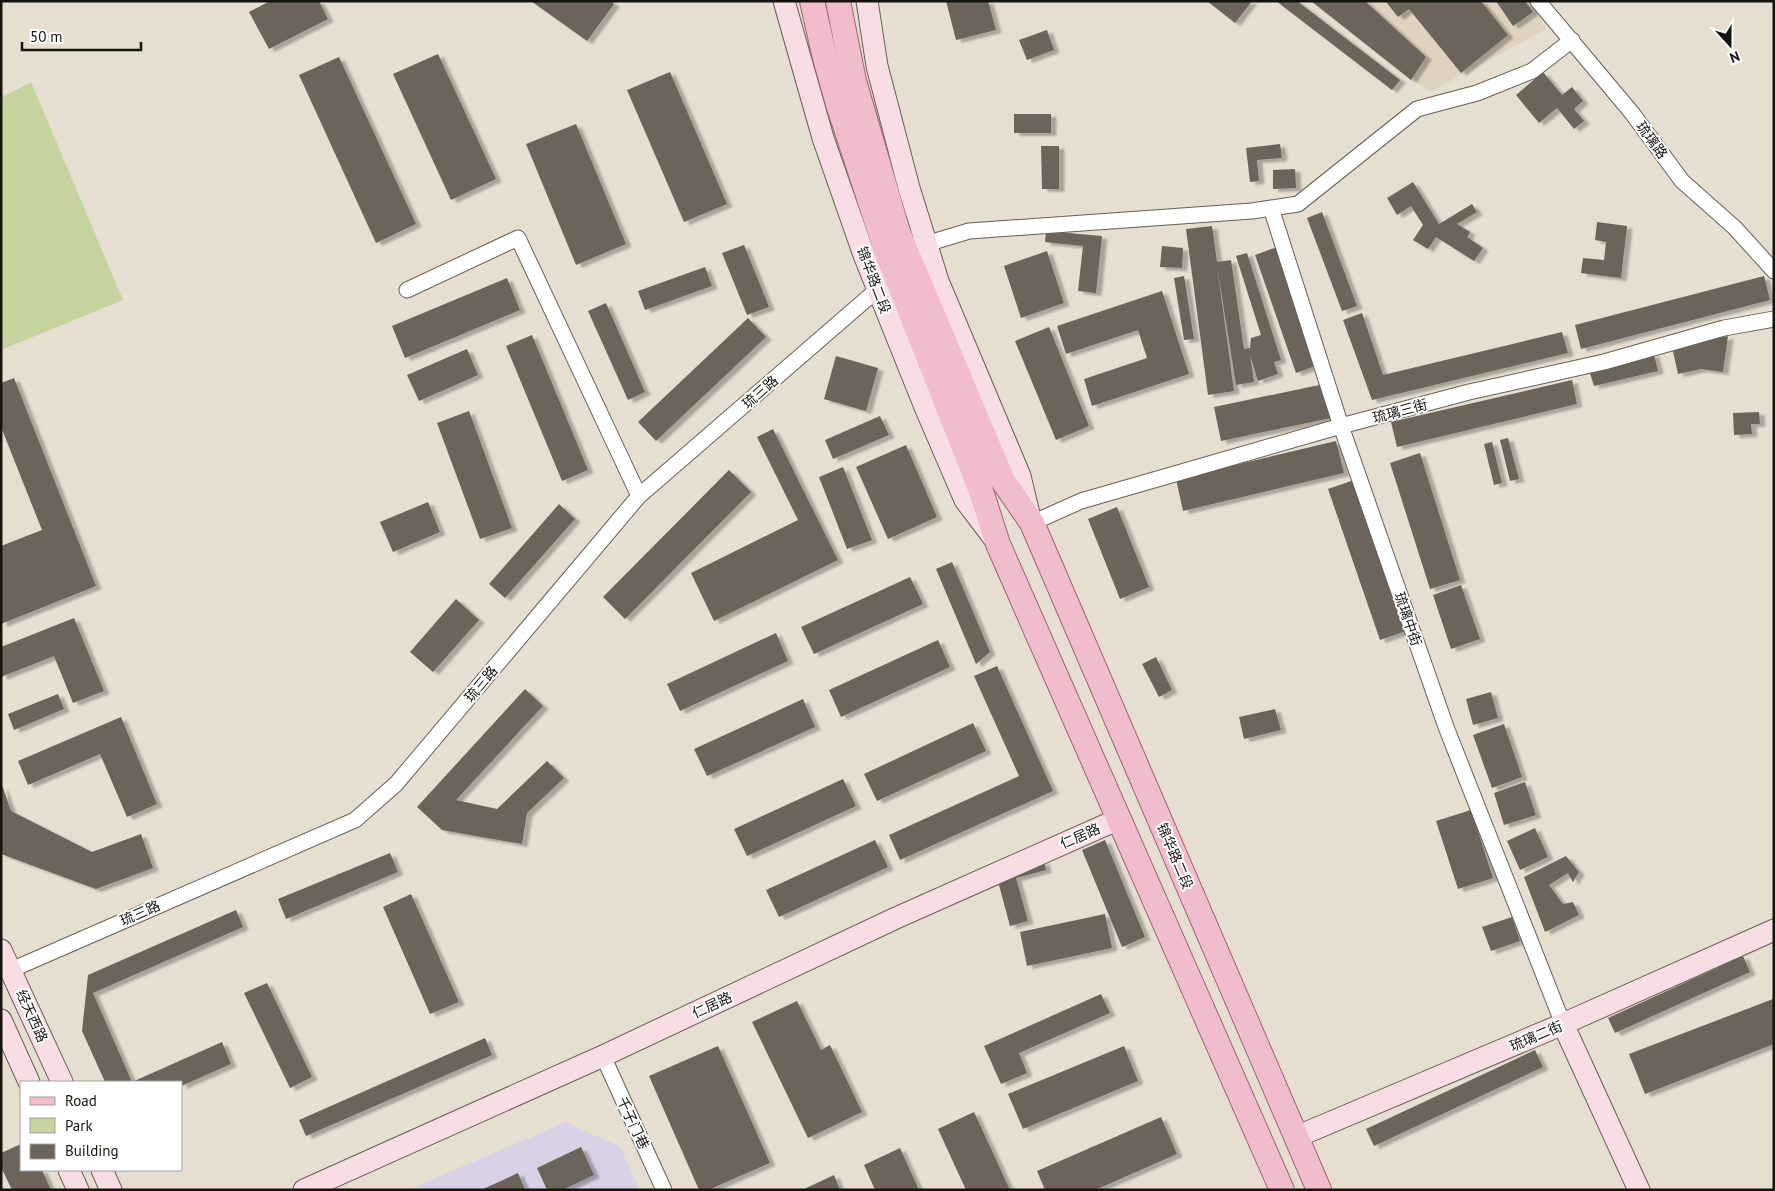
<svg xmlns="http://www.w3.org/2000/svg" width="1775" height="1191" viewBox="0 0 1775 1191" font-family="'PT Sans','Noto Sans SC',sans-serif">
<defs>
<filter id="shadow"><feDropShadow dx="5.5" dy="3" stdDeviation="1" flood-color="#0004"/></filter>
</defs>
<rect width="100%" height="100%" fill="#e7ded2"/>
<!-- built -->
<path fill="#dfd2c0" d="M1310,1H1530L1546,29L1430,92Z"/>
<!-- education -->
<path fill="#d9d1e6" d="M566,1122L620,1147L640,1190H408Z"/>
<!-- green -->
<path fill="#c6d39f" d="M31,82L123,300L1,350V98Z"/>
<!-- building -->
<path fill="#6c645a" filter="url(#shadow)" d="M270,1H319L328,19L269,49L249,12Z
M531,1H611L614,4L587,41Z
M946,1H988L996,30L956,40Z
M1207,1H1252L1235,23Z
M1276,1H1297L1400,80L1392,90Z
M1311,1H1365L1426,57L1411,80Z
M1389,1H1481L1508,35L1461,73L1409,9L1398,17L1387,3Z
M1496,1H1525L1533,12L1513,26Z
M1047,30L1054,50L1027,60L1019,40Z
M438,54L496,179L451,200L393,74Z
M339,57L416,224L376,243L299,75Z
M670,72L727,204L684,222L627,90Z
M1543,72L1562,95L1572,87L1583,101L1574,109L1584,121L1574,129L1557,108L1539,123L1516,95Z
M1014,114H1051V133H1014Z
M576,124L626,244L576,265L526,144Z
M1280,144L1282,158L1257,160L1259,181L1250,182L1246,148Z
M1041,146H1059V189H1042Z
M1295,169L1296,188L1273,189V170Z
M1413,182L1439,224L1472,204L1477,212L1457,224L1470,232L1467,237L1483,248L1474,261L1436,237L1428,249L1413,240L1423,225L1411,206L1397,215L1387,198Z
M1322,212L1357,306L1342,311L1307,218Z
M1597,222L1627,226L1621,278L1581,273L1583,258L1604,260L1606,242L1595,240Z
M1212,226L1217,262L1231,260L1244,349L1250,348L1251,338L1261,335L1236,256L1247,253L1281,360L1274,362L1278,374L1258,381L1250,355L1254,382L1236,385L1217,266L1234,391L1208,395L1186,229Z
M1046,231L1102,236L1096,293L1078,291L1083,246L1045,242Z
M744,245L769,307L747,315L722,253Z
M1162,246L1183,248L1182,268L1160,267Z
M1277,247L1318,365L1296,373L1255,255Z
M1047,251L1064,303L1021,318L1004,266Z
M705,267L712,286L645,310L638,291Z
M1184,276L1194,339L1184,340L1174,278Z
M1764,276L1770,300L1581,349L1575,325Z
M507,278L520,310L405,358L392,326Z
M1162,291L1189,374L1092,406L1084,379L1147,358L1138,330L1066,354L1057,326Z
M606,303L645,392L628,400L588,311Z
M1362,313L1383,375L1562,332L1568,353L1372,400L1343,320Z
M748,318L766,337L656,441L638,422Z
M1049,327L1089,426L1056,440L1015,341Z
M532,335L588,470L562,481L506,346Z
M1728,336L1723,372L1701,369L1678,374L1672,347Z
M467,349L478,375L419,401L407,375Z
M1654,354L1658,371L1594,386L1589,370Z
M836,356L878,368L866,411L824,399Z
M14,378L96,586L1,624V546L42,530L1,427V383Z
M1572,380L1577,404L1397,447L1391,422Z
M1324,384L1331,418L1221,441L1214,407Z
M469,411L512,528L480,539L437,423Z
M1759,412L1760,424H1751L1752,434L1734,435L1733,413Z
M880,416L889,435L833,459L825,440Z
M773,429L838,560L714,621L691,573L798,520L757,437Z
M1508,438L1519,479L1510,481L1500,440Z
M1336,441L1344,473L1183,511L1176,479Z
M1492,442L1502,483L1494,485L1484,444Z
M906,445L937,517L888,539L856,467Z
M1420,453L1460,580L1430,589L1390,463Z
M843,467L872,540L847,549L819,477Z
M729,470L751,492L625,619L603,597Z
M1354,480L1406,631L1380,640L1328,489Z
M428,502L440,532L393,552L380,522Z
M559,504L575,519L505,598L489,584Z
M1117,507L1149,587L1120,599L1088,519Z
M952,562L990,652L976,664L936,569Z
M910,577L923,604L814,654L801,627Z
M1461,585L1480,639L1451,649L1433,595Z
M456,599L479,620L433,672L410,652Z
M74,618L104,691L73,703L54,656L1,677V647Z
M776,633L788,661L680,711L667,684Z
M938,640L950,667L841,717L829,690Z
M1156,657L1172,690L1159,697L1142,664Z
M997,666L1053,791L900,860L889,835L1019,776L974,676Z
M525,689L543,706L456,800L497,809L547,761L564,778L527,813L522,844L442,830L417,807Z
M1491,692L1498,718L1473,725L1466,699Z
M58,694L64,709L14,730L8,714Z
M803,699L815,727L707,776L694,749Z
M1275,709L1281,730L1244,739L1239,717Z
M121,717L157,804L127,817L100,754L28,785L18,761Z
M973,723L986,751L877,801L864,774Z
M1504,724L1522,777L1492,788L1473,735Z
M843,779L856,806L747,856L734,829Z
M1525,782L1536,815L1504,825L1494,793Z
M2,785L11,811L92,852L141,834L153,868L96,889L1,854Z
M1471,810L1493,878L1458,889L1436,821Z
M1535,828L1548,857L1520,870L1507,841Z
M875,840L888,867L779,917L766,890Z
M1105,840L1145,937L1122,947L1082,850Z
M390,853L398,872L286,919L278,899Z
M1566,856L1579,872L1573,882L1568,873L1549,885L1563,904L1573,902L1579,915L1545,932L1524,877Z
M1044,861L1046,870L1016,878L1028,921L1010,926L996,874Z
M411,894L459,1002L430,1014L383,907Z
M236,910L243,927L93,993L132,1082L222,1042L231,1064L181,1086V1082H105L82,1031L88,975Z
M1105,914L1112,948L1027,966L1020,932Z
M1512,917L1520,941L1491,951L1482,927Z
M1743,956L1750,972L1615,1033L1608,1018Z
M267,983L312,1077L290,1088L244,993Z
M1101,994L1110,1013L1019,1053L1027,1073L1001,1084L984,1046Z
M1773,999L1774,1044L1645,1094L1629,1054Z
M797,1001L821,1050L830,1045L862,1112L808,1138L752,1022Z
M485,1038L492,1055L306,1136L299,1120Z
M718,1046L770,1163L708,1190H699L649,1076Z
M1124,1046L1138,1081L1023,1129L1008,1094Z
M1535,1050L1543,1067L1374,1146L1366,1129Z
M974,1112L1010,1190H966L938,1129Z
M1161,1117L1177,1154L1095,1190H1045L1037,1171Z
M21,1144V1170H42L51,1190H12L1,1167V1153Z
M581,1147L594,1175L562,1190H547L537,1168Z
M900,1148L919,1190H875L864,1165Z
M518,1173L525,1190H481Z
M834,1175L840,1190H802Z"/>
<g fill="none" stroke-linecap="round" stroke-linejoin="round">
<defs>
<path id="street" d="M1538,1L1632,113L1682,181L1735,228L1774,271
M1271,208L1341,426L1446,727L1563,1024
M926,244L969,231L1252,211L1298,204L1417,109L1477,93L1532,71L1572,40
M407,290L518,238L639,496
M1032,523L1081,501L1341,426L1469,392L1604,362L1724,328L1774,319
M11,970L355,820L396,784L639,496L878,289
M603,1056L664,1190"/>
<path id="secondary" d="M784,1L823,138L864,255L925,407L965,500L993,537
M867,1L877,66L909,188L938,281L1020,476L1030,518
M1,950L62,1082
M1,1020L29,1082
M1563,1024L1639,1190
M1296,1137L1563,1024L1774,930
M69,1170L78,1190
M102,1170L111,1190
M304,1190L603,1056L896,918L1119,819"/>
<path id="primary" d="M812,1L825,58L838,104L885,247L981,491L998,544L1282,1190
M838,1L854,81L898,232L1003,481L1032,523L1319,1190"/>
</defs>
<!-- street casing -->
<use href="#street" stroke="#675f55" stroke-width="17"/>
<!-- secondary casing -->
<use href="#secondary" stroke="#675f55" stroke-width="23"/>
<!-- primary casing -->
<use href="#primary" stroke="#9e6472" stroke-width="26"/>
<!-- street -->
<use href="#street" stroke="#fff" stroke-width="15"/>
<!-- secondary -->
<use href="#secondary" stroke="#f8dde5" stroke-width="21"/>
<!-- primary -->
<use href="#primary" stroke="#f1bccb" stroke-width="24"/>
</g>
<g text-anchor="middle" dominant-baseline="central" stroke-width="4" stroke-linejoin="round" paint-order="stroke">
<!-- street labels -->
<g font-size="14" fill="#16130f" stroke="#fff">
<text transform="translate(1652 140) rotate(54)">琉璃路</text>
<text transform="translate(874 280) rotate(69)">锦华路二段</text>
<text transform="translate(760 392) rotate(-41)">琉三路</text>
<text transform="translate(1400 411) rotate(-15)">琉璃三街</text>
<text transform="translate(1408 619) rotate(71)">琉璃中街</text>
<text transform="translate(481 684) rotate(-50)">琉三路</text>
<text transform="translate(1080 836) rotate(-24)">仁居路</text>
<text transform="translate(1175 856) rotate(67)">锦华路二段</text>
<text transform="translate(140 913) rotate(-24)">琉三路</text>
<text transform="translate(712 1005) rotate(-25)">仁居路</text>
<text transform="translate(32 1016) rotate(66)">经天西路</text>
<text transform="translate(1536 1036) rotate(-23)">琉璃二街</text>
<text transform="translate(633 1123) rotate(65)">千子门巷</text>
</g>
</g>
<!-- border -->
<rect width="1775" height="1191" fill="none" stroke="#16130f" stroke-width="5"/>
<!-- legend -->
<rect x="20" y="1081" width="162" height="90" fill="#ffffff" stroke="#a2a19f"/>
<rect x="30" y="1097" width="25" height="8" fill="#f1bccb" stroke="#a2a19f"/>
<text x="65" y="1106" font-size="15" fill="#16130f">Road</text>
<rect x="30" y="1118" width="25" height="15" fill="#c6d39f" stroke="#a2a19f"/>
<text x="65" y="1131" font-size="15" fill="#16130f">Park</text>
<rect x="30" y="1144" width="25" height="15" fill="#6c645a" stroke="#a2a19f"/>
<text x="65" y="1156" font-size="15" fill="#16130f">Building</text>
<!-- north arrow -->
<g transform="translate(1730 45) rotate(159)" stroke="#ffffff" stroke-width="4" paint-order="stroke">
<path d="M0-4L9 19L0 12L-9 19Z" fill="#16130f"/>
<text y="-8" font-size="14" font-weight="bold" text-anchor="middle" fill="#16130f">N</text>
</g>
<!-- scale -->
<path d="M22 42v8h119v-8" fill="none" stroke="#16130f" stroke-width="2.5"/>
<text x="30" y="42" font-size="15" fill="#16130f" stroke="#ffffff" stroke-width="4" paint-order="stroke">50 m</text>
</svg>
